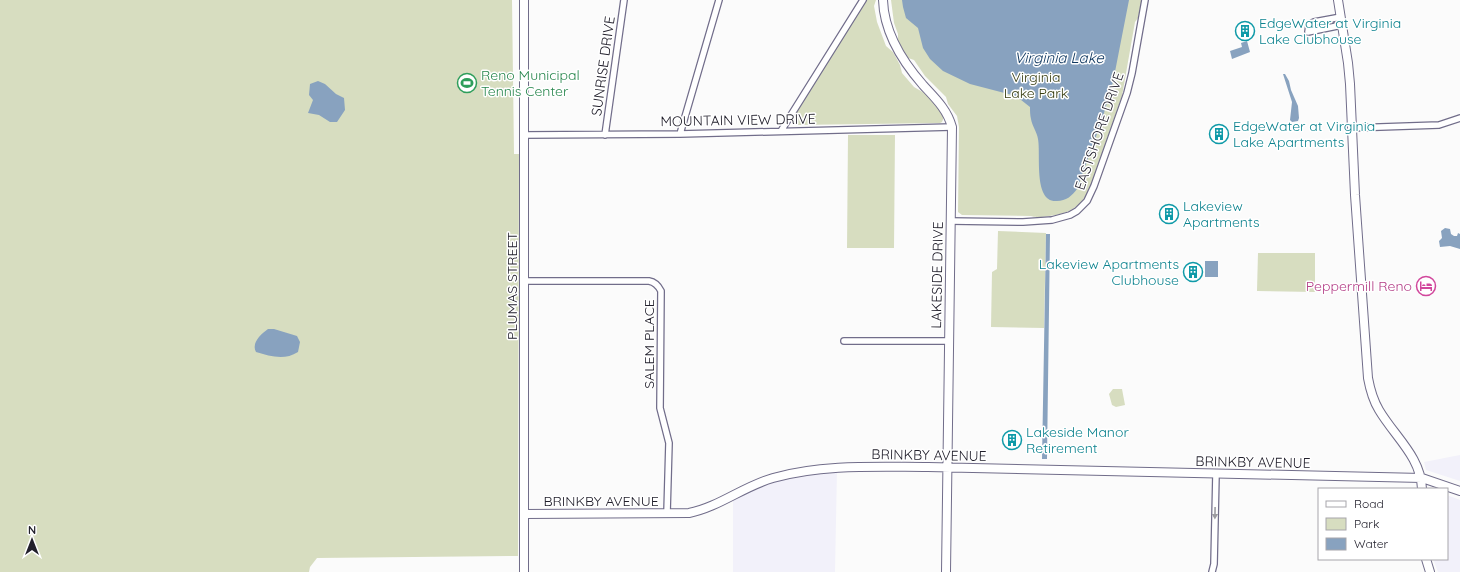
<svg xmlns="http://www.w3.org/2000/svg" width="1460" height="572" viewBox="0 0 1460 572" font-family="Quicksand,sans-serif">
<rect width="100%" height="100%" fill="#fbfbfb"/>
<!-- built -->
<path fill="#f2f1fa" d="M1460,455V481L1426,470L1424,462Z
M837,470L835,572H733V495L791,474Z
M1447,495L1460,500V572H1438L1433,559H1447Z"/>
<!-- green -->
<path fill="#d7ddc0" d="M0,0H512L514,154H519L518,556L317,558L310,567L309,572H0Z
M865,0H876L874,6L877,22L886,46L893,52L900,65L902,73L914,87L926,94L939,108L944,117L942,122L940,123L796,125L792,122V118Z
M891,0H1142L1138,18L1135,22L1122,96L1089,190C1081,207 1068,214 1049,216C1042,217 1037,218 1031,216L962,215L958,212L959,127L957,116L948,104L946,97L925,76L914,60L908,58L898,41V34L894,23Z
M848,135H895L894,248H847Z
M998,231L1046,233L1044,328L991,327L992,272L997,269Z
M1258,253H1315V292L1257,291Z
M1113,389H1122L1125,405L1116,407L1112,405L1109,394Z"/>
<!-- water -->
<path fill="#88a2bf" d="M902,0H1129L1113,82L1102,120L1077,189C1072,196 1066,201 1057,201C1033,203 1041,155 1038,139C1037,132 1032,126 1031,119C1030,115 1030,111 1030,107L1016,96L970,84L943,71L930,59L923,48L918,28L906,18L903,7Z
M1247,41L1250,52L1232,59L1230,51L1242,47L1241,43Z
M1283,74H1285L1289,81L1291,90L1298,106L1299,118L1298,121L1292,122L1290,120L1292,102Z
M318,81L325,84L336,94L344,98L345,110L337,122H330L319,115L308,113L313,100L309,95L310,84Z
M1445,228L1450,229L1451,234L1454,236H1457L1458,233L1460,234V249L1450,246L1440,247L1439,241L1442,238L1441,231Z
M1046,234H1050L1047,459H1042Z
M1205,261H1218V277H1205Z
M268,329H274L297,336L300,342L298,352C284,361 270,356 256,352C251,343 261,334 268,329Z"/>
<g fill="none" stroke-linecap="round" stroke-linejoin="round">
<defs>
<path id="street" d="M1341,17L1314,22L1309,25L1308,32L1342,25
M1351,128L1439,125L1460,118
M781,131L863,0
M680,134L719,0
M525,135L680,134L952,127
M605,135L624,0
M951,221L1023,222L1052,220L1070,215L1077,211L1087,201L1094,186L1127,93L1132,73L1145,0
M525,281H649C655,282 658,285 661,291L660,408L669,443L667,513
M844,341H949
M1212,572L1214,564L1216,474"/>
<path id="secondary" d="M883,0C884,33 902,61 923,85C935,98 947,109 952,127L946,572
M1338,0L1348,63L1350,84L1355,195L1368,378C1370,389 1373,400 1379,410C1395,437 1421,457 1422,489
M524,514L689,513C719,507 744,486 773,478C823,464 877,467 928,467L1422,478L1460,491
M1426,559L1430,572
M524,572V0"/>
</defs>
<!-- street casing -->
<use href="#street" stroke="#716d8a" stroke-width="8"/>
<!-- secondary casing -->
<use href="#secondary" stroke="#716d8a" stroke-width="10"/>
<!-- street -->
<use href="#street" stroke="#fff" stroke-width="5.5"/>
<!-- secondary -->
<use href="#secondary" stroke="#fff" stroke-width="8"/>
</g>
<!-- one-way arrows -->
<defs><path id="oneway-solid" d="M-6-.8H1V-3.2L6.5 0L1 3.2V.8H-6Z"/></defs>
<use fill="#9c9ba0" href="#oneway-solid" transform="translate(1215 513) rotate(91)"/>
<!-- icons -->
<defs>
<symbol id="building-ring" viewBox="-11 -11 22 22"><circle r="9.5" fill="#fff" stroke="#0f9aa8" stroke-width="1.5"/><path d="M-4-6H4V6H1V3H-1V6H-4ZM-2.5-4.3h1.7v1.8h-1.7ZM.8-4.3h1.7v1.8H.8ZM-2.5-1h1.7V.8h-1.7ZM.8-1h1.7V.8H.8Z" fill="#0f9aa8"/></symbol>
<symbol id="stadium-ring" viewBox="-11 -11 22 22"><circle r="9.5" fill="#fff" stroke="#2e9e5b" stroke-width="1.5"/><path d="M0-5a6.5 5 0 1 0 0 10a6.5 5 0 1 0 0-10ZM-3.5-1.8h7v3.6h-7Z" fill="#2e9e5b"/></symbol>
<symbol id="hotel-ring" viewBox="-11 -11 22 22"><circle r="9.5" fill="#fff" stroke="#d1479c" stroke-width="1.5"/><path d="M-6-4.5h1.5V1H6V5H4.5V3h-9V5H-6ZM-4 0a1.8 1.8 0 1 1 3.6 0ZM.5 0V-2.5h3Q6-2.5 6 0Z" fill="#d1479c"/></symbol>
</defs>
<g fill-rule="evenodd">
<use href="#building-ring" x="1234" y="20" width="22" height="22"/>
<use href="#stadium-ring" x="456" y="72" width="22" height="22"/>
<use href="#building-ring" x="1208" y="123" width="22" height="22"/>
<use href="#building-ring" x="1158" y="203" width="22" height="22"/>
<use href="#building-ring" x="1182" y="261" width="22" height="22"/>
<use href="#hotel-ring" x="1415" y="275" width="22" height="22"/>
<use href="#building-ring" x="1001" y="429" width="22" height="22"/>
</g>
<g text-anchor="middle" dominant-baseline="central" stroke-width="3" stroke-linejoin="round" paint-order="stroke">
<!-- culture labels -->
<g font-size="14" fill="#0d838f" stroke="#fff" text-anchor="start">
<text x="1259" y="23">EdgeWater at Virginia<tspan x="1259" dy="16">Lake Clubhouse</tspan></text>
<text x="1233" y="126">EdgeWater at Virginia<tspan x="1233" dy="16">Lake Apartments</tspan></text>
<text x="1183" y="206">Lakeview<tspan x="1183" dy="16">Apartments</tspan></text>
<text x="1179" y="264" text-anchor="end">Lakeview Apartments<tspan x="1179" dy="16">Clubhouse</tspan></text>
<text x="1026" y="432">Lakeside Manor<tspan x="1026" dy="16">Retirement</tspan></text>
</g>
<!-- street labels -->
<g font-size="14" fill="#22202c" stroke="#fff">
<text transform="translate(603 66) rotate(-82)">SUNRISE DRIVE</text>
<text transform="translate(738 120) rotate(-1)">MOUNTAIN VIEW DRIVE</text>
<text transform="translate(1099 131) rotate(-71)">EASTSHORE DRIVE</text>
<text transform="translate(937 275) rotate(-89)">LAKESIDE DRIVE</text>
<text transform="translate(512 286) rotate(-90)">PLUMAS STREET</text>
<text transform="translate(649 344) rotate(-90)">SALEM PLACE</text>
<text transform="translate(929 455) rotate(1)">BRINKBY AVENUE</text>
<text transform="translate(1253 462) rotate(1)">BRINKBY AVENUE</text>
<text x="601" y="501">BRINKBY AVENUE</text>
</g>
<!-- leisure labels -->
<g font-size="14" fill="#27864d" stroke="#fff" text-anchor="start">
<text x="481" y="75">Reno Municipal<tspan x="481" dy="16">Tennis Center</tspan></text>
</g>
<!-- park labels -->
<g font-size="14" fill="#373d10" stroke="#fff">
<text x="1036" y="77">Virginia<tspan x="1036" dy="16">Lake Park</tspan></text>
</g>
<!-- hotel labels -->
<g font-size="14" fill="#b23c85" stroke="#fff" text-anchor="end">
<text x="1412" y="286">Peppermill Reno</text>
</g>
<!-- water labels -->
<g font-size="15" font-style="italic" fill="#113961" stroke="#fff">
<text x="1059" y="57">Virginia Lake</text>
</g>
</g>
<!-- legend -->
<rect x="1318" y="488" width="130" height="72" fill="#ffffff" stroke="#a7a6ab"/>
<rect x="1326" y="501" width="20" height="6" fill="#ffffff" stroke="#a7a6ab"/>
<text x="1354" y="508" font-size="12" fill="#22202c">Road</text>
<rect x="1326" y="518" width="20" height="12" fill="#d7ddc0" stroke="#a7a6ab"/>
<text x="1354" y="528" font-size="12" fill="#22202c">Park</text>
<rect x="1326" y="538" width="20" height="12" fill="#88a2bf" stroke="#a7a6ab"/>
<text x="1354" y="548" font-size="12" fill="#22202c">Water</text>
<!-- north arrow -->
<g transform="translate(32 540)" stroke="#ffffff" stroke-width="3" paint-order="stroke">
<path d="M0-3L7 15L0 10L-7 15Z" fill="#22202c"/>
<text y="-6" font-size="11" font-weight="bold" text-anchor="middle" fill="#22202c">N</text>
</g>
</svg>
